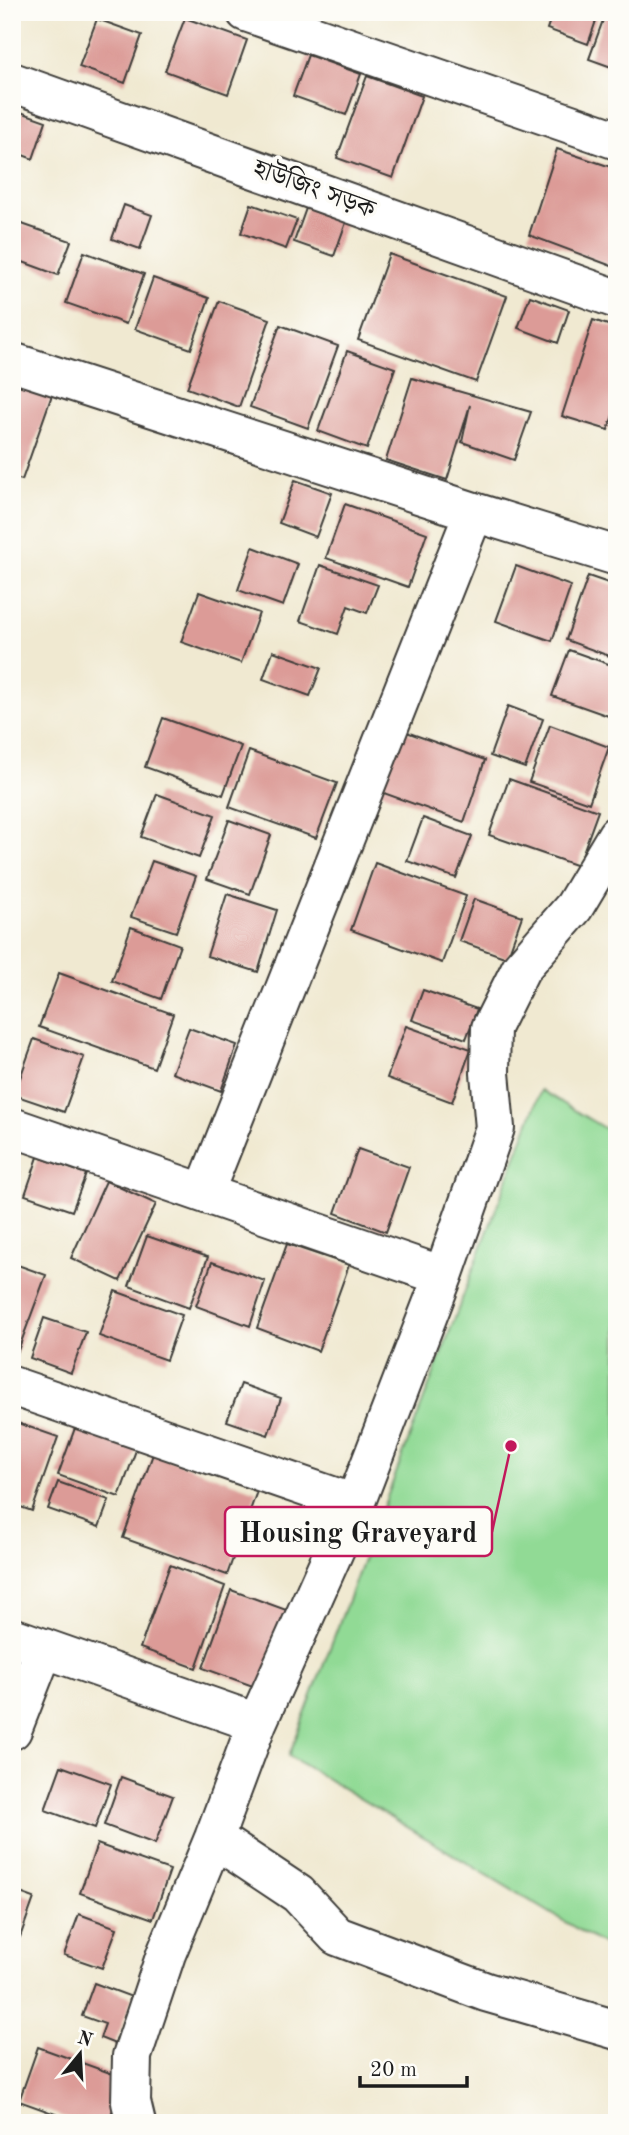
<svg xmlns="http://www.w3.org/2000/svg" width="629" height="2135" viewBox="0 0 629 2135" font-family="'Old Standard TT','Noto Serif Bengali',serif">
<rect width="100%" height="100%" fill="#fdfcf7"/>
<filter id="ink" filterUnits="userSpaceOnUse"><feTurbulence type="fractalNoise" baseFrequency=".0143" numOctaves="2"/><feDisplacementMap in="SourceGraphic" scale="14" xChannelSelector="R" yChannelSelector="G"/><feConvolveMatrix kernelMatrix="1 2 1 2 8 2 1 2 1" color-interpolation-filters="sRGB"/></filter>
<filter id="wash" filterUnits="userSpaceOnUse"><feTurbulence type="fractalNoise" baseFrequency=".00686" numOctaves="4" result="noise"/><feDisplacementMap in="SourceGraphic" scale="28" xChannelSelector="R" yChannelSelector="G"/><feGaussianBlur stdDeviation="1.57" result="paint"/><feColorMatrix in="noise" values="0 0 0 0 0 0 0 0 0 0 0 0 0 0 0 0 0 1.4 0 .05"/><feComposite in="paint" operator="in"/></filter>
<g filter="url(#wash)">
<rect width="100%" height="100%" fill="#f0e9d1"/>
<!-- green -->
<path fill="#91da95" stroke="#567b58" stroke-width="2" d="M541,1090L617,1136V1953L289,1756Z"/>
<g id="blocks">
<!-- building -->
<path fill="#dc9b97" d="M553,12H599L588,44L547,29Z
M606,12H617V69L589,59Z
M185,18L247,40L228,94L165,71Z
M97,19L142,35L125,83L79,67Z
M308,55L361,74L346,115L293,96Z
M367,76L422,96L393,178L337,158Z
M12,109L46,121L33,159L12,151Z
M557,149L617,169V268L529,235Z
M309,200L349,214L334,256L294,242Z
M251,204L297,220L286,249L241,233Z
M124,205L152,215L140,249L112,239Z
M19,223L71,241L58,275L12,258V242Z
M84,252L144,274L126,324L66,303Z
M389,254L507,296L476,382L358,340Z
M153,278L209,298L191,349L135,329Z
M530,296L569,310L558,343L518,328Z
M219,301L270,319L239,407L187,388Z
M593,320L617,328V403L608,430L562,416Z
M280,325L338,346L308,428L250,407Z
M347,351L395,368L367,449L318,431Z
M12,374L54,389L22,480L12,477Z
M412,378L531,412L514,460L462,442L470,405L447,480L386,460Z
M295,480L332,493L316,537L279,523Z
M345,504L427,533L408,587L326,558Z
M253,547L298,564L283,606L238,590Z
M320,565L378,585L367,613L348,606L338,634L300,621Z
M516,566L571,586L552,641L496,621Z
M588,576L617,586V659L566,640Z
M199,592L259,613L241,663L181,642Z
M569,650L617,667V719L552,696Z
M273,651L321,668L310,696L263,679Z
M508,706L543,719L525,768L490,756Z
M163,718L241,746L223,795L145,767Z
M550,725L609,747L589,803L529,782Z
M401,730L485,760L464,822L378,791Z
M249,751L337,783L316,838L229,807Z
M509,779L598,811L578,866L489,835Z
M157,794L215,815L199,858L141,837Z
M423,818L472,836L456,878L407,861Z
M229,820L271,835L250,894L207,879Z
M152,861L196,876L176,932L131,917Z
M375,863L466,896L442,963L351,930Z
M227,894L277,910L258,972L207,956Z
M474,899L522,916L507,958L459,941Z
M131,927L180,945L161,999L112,981Z
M59,973L173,1014L154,1068L39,1027Z
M423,990L477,1009L466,1039L412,1020Z
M406,1026L471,1049L452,1102L387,1078Z
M189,1028L237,1045L221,1091L172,1073Z
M34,1039L84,1057L64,1112L14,1095Z
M358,1149L409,1167L386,1232L335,1213Z
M38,1157L86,1174L72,1211L25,1195Z
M12,1169L21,1172L13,1196H12Z
M106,1181L156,1204L120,1281L71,1258Z
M147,1236L208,1257L189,1308L129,1286Z
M287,1244L349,1265L318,1351L257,1328Z
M212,1262L265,1281L250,1326L196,1306Z
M12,1263L46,1275L17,1353L12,1352Z
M115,1291L182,1315L166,1360L99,1336Z
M44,1318L86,1332L71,1373L30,1358Z
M241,1384L281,1398L268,1435L227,1421Z
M79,1417L140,1439L119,1497L58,1475Z
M12,1421L58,1437L32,1511L12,1504Z
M153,1454L257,1491L227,1575L123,1538Z
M58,1482L109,1500L99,1527L48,1509Z
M170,1565L225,1586L196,1668L140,1648Z
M231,1590L289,1611L261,1689L203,1668Z
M61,1766L111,1784L95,1828L45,1810Z
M121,1777L173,1796L155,1844L104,1825Z
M97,1844L170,1870L153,1919L80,1893Z
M12,1890L34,1898L20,1937L12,1935Z
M79,1914L117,1928L102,1968L64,1955Z
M94,1983L132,1997L115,2044L100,2038L105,2024L82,2016Z
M38,2047L124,2078L108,2123H80L19,2101Z"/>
</g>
</g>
<g filter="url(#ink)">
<use href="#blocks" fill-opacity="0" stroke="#3c3b37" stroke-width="2"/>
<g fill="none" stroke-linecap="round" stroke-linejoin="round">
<defs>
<path id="minor" d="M246,12L617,140
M12,82L617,299
M12,362L474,512L617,556
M12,1127L443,1276
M204,1193L474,512
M12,1386L355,1504
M12,1637L257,1723
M12,1730L44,1648
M214,1838L298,1894L337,1936L486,1992L617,2030
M136,2123L131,2102L132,2056L166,1954L214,1838L257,1723L355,1504L443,1276L495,1128L490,1073L491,1028L521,968L574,907L617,835"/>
</defs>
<!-- minor casing -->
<use href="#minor" stroke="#3c3b37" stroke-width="42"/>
<!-- minor -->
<use href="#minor" stroke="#fff" stroke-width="38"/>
</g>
</g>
<g text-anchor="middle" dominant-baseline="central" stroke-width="7" stroke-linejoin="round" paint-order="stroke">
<!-- street labels -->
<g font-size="26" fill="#1c1c1c" stroke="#fdfcf7">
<text transform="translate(314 190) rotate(20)">হাউজিং সড়ক</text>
</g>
</g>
<!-- callouts -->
<path fill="none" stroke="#c2185b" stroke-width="2.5" d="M511 1446L492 1532"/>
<circle fill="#c2185b" stroke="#fdfcf7" stroke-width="2.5" cx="511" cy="1446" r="7"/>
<rect fill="#fdfcf7" stroke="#c2185b" stroke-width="2.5" x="225" y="1507" width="267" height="49" rx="7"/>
<g font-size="28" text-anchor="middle" font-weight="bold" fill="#1c1c1c">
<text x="358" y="1542">Housing Graveyard</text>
</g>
<!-- margin -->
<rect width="629" height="2135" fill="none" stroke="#fdfcf7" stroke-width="42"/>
<!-- north arrow -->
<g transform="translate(80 2054) rotate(18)" stroke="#fdfcf7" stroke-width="5" paint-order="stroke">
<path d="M0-5L12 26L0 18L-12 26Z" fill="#1c1c1c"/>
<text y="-10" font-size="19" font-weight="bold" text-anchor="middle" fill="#1c1c1c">N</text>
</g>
<!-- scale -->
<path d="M360 2076v10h107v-10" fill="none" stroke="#1c1c1c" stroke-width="3.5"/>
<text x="370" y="2076" font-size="21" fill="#1c1c1c" stroke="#fdfcf7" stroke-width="5" paint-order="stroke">20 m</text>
</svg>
